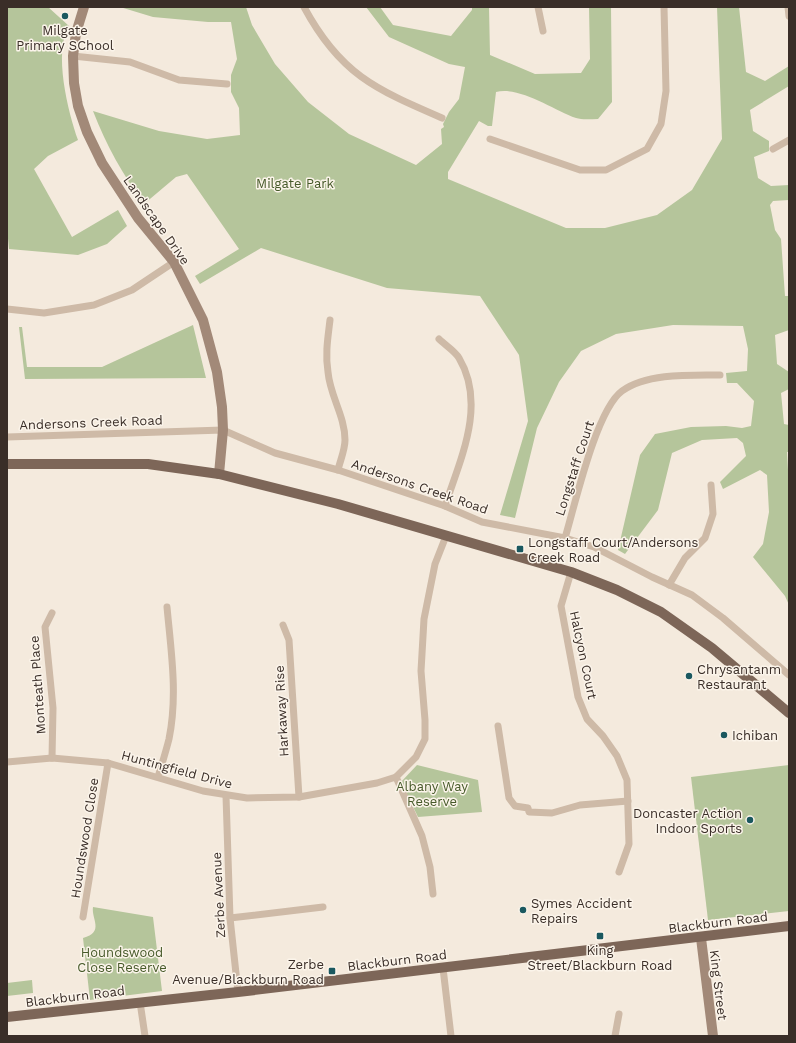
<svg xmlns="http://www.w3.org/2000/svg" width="796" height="1043" viewBox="0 0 796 1043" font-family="'Work Sans',sans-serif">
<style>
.green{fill:#b5c59b}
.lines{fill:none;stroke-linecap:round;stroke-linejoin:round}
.street{stroke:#cebaa7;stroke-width:7}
.secondary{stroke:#a28978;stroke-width:10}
.primary{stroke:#7d6658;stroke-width:10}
.poi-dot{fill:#1a585f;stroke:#fbf4ea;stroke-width:1.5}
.labels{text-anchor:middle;stroke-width:3;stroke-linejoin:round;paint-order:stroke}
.poi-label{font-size:13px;fill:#3a2e28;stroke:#fbf4ea;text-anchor:start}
.park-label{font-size:13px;fill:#475a2a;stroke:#fbf4ea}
.street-label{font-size:13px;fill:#3a2e28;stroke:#fbf4ea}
</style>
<rect width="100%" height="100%" fill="#f4eadd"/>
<g class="green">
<path d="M7 7H48L69 26C53 51 68 112 78 140L48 156 34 169 72 237 118 210 127 226 107 244 78 255 9 249 7 228Z"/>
<path d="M120 7H246L252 25 275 64 308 102 349 134 416 165 442 144 441 129 444 127 443 124 449 112 459 99 465 67 449 64 389 37 366 7H380L393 25 451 36 472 10V7H489L490 55 535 74 581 73 590 59 589 7H611L612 102 598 119C591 119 582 120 576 118 553 110 520 86 496 92L492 126H488L479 121 448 172V179L566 228H605L657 215 692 190 722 139 717 7H739L746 72 765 81 789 66V86L750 110 753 131 769 141V151L754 157 758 178 771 186 789 185V200L773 201 770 205 775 230 781 239 785 296H789V330L775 335 777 364 789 372V389L781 393 784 424 789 425V452H787L789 488V605L785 596 753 557 763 544 769 512 767 475 760 470 723 489 720 482 746 456 743 443 737 438 702 440 672 453 658 510 625 554 618 550 640 455 655 434 691 427 726 426 742 428 751 426 754 401 737 383H727L726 373 747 371 748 349 743 326 673 325 616 334 581 351 559 382 537 428 515 518 500 515 528 421 519 355 480 296 387 288 261 248 200 284 195 276 239 249 187 174 176 177 144 204C123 175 106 145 93 111L159 131 207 139 240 135 239 108 231 92V75L237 59 231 22H208L153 17Z"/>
<polygon points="193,325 206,378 25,379 19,327 22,327 27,367 102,367"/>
<polygon points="417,765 478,780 482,812 418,817 401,782"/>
<polygon points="789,765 789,911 708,920 691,777"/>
<path d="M93 907 153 917 162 991 90 1000 83 938C105 932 91 919 93 907Z"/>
<polygon points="32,980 33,993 7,996 7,983"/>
</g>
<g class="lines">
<g class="street">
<path d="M304 7C340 74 375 89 442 118"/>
<polyline points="538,7 543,31"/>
<polyline points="788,7 789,16"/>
<polyline points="73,56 130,62 179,80 227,84"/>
<polyline points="490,139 580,170 606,170 647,149 661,124 666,91 664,7"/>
<polyline points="773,149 789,140"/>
<polyline points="7,309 44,313 94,305 132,290 174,262"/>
<path d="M330 320C328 337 325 354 328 372 330 396 345 416 345 440 345 450 340 461 338 470"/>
<path d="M439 339C445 345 455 351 459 358 487 405 460 460 445 506"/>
<polyline points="7,437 223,430 275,453 338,470 445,506 482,522 565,538 594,547 652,577 692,595 723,618 789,675"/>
<path d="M565 538C575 505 596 410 622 391 647 373 690 375 720 375"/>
<polyline points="571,572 561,606 578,697 587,719 603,736 617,756 627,780 629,844 619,872"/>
<polyline points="669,585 685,558 705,538 713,514 711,485"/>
<polyline points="52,613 45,627 53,708 52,758"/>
<polyline points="283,625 289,640 299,797"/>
<polyline points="498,726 509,798 515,806 528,808 529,812 552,813 580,805 628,801"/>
<polyline points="7,762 52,758 108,763 203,791 247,798 299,797 377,783 396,777 416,757 425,739 425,720 421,671 424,619 435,564 446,536"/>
<path d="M158 777C162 764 166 751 169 739 178 695 171 651 167 607"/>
<polyline points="396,777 422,836 430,867 433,894"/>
<polyline points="226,796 230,918 238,992"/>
<polyline points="83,917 108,763"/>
<polyline points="230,918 323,907"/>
<polyline points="443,968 451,1036"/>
<polyline points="140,1002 145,1036"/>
<polyline points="615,1036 619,1014"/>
</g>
<g class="secondary">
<polyline points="84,7 76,33 73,56 74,83 78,106 87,132 102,163 138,218 174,262 203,320 217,372 222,407 223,430 219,474"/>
<polyline points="701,938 713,1036"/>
</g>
<g class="primary">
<polyline points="7,464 148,464 219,474 338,504 571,572 617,590 661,612 712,648 789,713"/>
<polyline points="7,1017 238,992 789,926"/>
</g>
</g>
<g class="poi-dot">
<circle cx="65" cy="16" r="4"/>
<rect x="516" y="545" width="8" height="8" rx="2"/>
<circle cx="689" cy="676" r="4"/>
<circle cx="724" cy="735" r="4"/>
<circle cx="750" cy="820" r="4"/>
<circle cx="523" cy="910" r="4"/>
<rect x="596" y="932" width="8" height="8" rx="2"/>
<rect x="328" y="967" width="8" height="8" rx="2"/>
</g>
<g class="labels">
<g class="poi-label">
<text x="65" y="35" text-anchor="middle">Milgate<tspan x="65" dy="15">Primary SChool</tspan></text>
<text x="528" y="547">Longstaff Court/Andersons<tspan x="528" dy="15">Creek Road</tspan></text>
<text x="697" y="674">Chrysantanm<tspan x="697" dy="15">Restaurant</tspan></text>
<text x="732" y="740">Ichiban</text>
<text x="742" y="818" text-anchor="end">Doncaster Action<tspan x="742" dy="15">Indoor Sports</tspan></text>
<text x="531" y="908">Symes Accident<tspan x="531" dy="15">Repairs</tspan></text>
<text x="600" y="955" text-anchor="middle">King<tspan x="600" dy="15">Street/Blackburn Road</tspan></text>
<text x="324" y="969" text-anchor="end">Zerbe<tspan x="324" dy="15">Avenue/Blackburn Road</tspan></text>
</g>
<g class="park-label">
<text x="295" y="188">Milgate Park</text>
<text x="432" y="791">Albany Way<tspan x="432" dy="15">Reserve</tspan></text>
<text x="122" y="957">Houndswood<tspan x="122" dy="15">Close Reserve</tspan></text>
</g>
<g class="street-label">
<text transform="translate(157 220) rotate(55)" y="5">Landscape Drive</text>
<text transform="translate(91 422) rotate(-2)" y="5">Andersons Creek Road</text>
<text transform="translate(574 468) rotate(-72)" y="5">Longstaff Court</text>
<text transform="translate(420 486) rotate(19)" y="5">Andersons Creek Road</text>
<text transform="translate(584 655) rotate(78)" y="5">Halcyon Court</text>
<text transform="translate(37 685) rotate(-94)" y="5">Monteath Place</text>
<text transform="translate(281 711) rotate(-93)" y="5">Harkaway Rise</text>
<text transform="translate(177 769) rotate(15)" y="5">Huntingfield Drive</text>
<text transform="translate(84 838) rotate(-81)" y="5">Houndswood Close</text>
<text transform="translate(218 895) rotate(-93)" y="5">Zerbe Avenue</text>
<text transform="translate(718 922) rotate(-7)" y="5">Blackburn Road</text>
<text transform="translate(397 960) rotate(-7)" y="5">Blackburn Road</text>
<text transform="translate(719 985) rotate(83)" y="5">King Street</text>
<text transform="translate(75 996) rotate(-7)" y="5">Blackburn Road</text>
</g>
</g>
<rect width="796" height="1043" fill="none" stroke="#3a2e28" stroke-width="16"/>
</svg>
